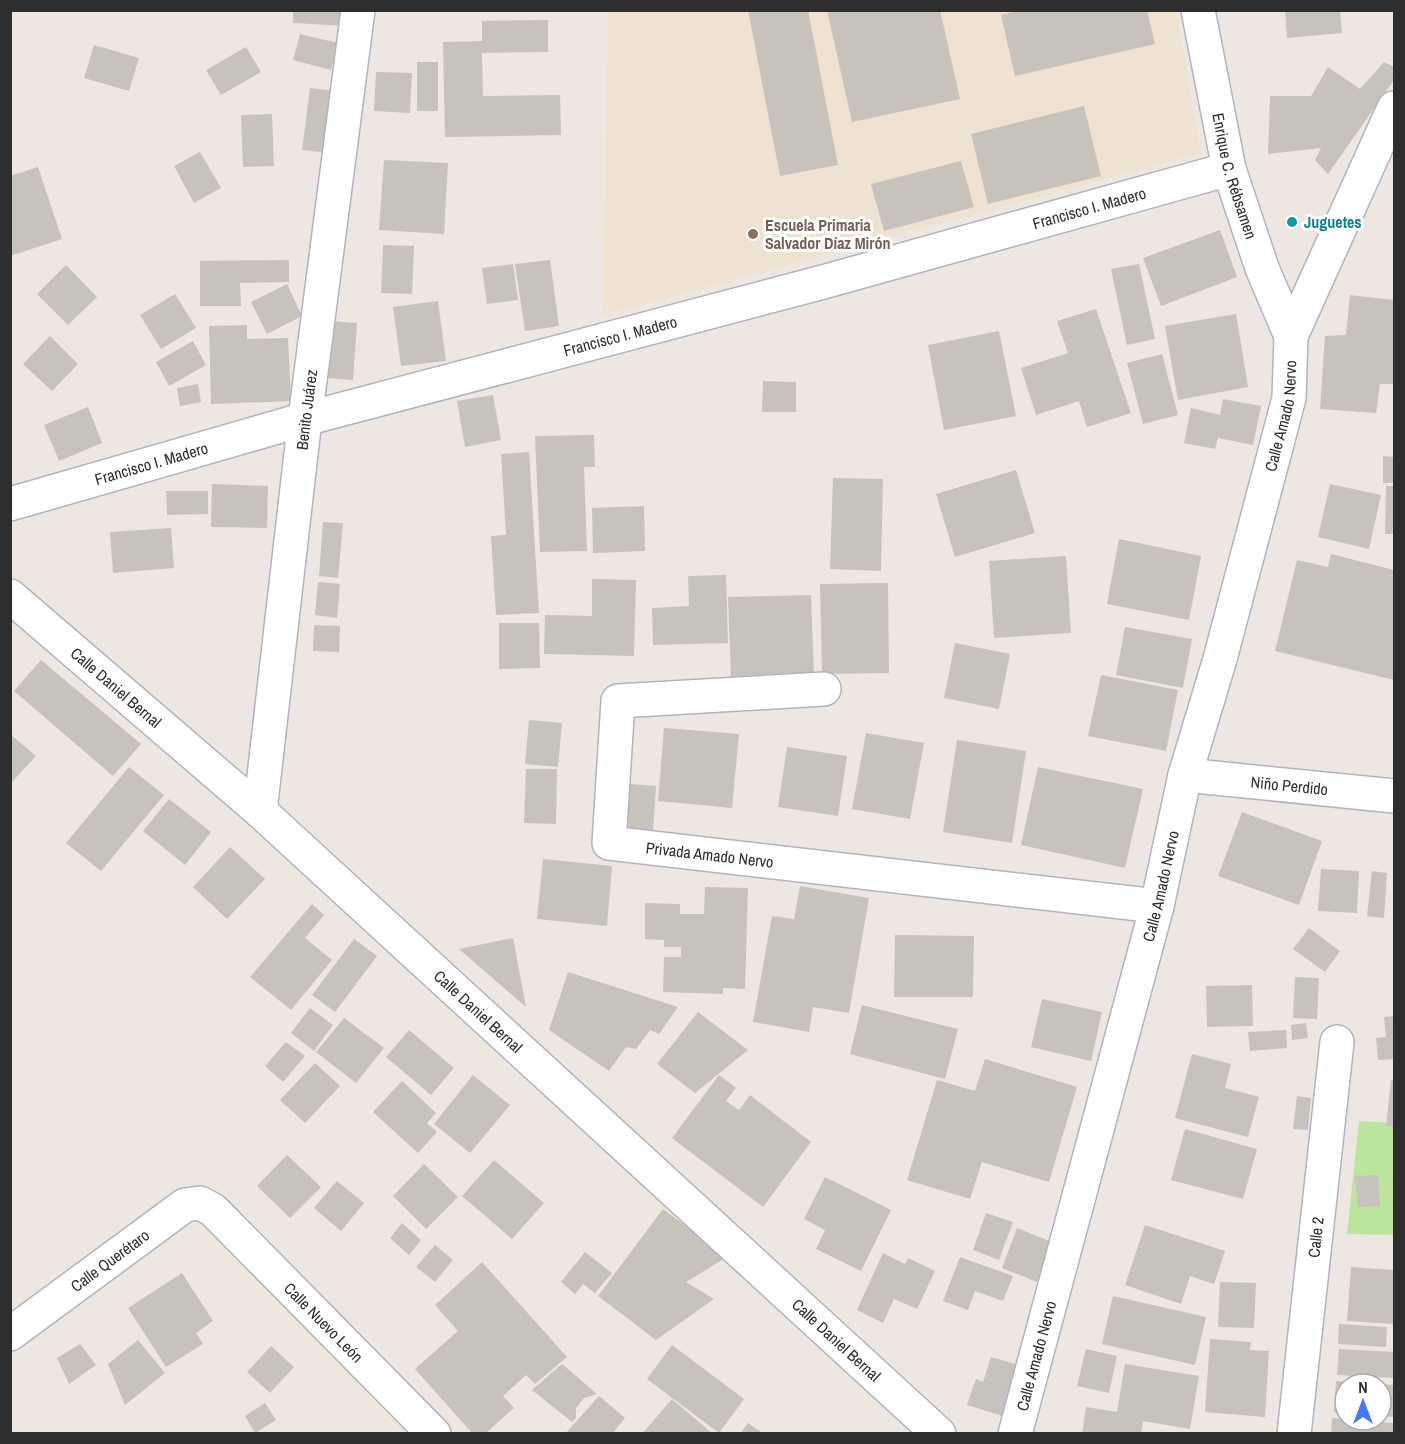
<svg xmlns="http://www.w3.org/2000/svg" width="1405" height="1444" viewBox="0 0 1405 1444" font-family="'Archivo Narrow',sans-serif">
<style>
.education{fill:#efe2d1}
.green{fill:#bde49f}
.building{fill:#c7c2bc}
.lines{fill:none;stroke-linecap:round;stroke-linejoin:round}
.street-casing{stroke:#b1b4bd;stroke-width:36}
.street{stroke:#fff;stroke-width:33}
.culture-dot{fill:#0f9aa8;stroke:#fff;stroke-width:2}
.education-dot{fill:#8d6e63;stroke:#fff;stroke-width:2}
.labels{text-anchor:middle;stroke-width:6;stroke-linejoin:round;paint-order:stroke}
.street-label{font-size:16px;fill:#2e2e2e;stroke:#fff}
.culture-label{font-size:16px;font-weight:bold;fill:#0d838f;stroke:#fff;text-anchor:start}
.education-label{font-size:16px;font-weight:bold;fill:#785e54;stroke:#fff;text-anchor:start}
</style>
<rect width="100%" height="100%" fill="#eee7e1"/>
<polygon class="education" points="608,11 1176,11 1201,153 603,315"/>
<polygon class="green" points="1359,1121 1394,1123 1394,1235 1347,1234"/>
<g class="building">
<polygon points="293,10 349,10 348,26 293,23"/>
<polygon points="748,10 808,10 838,165 780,176"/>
<polygon points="827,10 940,10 960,99 852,122"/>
<polygon points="1022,10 1147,10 1155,44 1015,76 1001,15"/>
<polygon points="1285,10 1340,10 1342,33 1287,38"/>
<polygon points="548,20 548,52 482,53 483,96 560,95 561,135 445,137 443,42 482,41 482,21"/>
<polygon points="300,34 338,43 331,70 293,60"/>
<polygon points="94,45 139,58 129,91 84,78"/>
<polygon points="246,47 261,72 221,95 206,70"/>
<rect x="417" y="62" width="21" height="49"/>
<polygon points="1384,62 1394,67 1394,80 1328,174 1315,160 1321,148 1268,154 1270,96 1311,96 1328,67 1360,89"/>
<polygon points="376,72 412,73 410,113 374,111"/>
<polygon points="310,88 336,91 329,153 302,150"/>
<polygon points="1084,106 1101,176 988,204 971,134"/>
<polygon points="272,114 274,166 243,167 241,115"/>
<polygon points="200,152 221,188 194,203 174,166"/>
<polygon points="384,160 448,163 444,234 379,230"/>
<polygon points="961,161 974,207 884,231 871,184"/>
<polygon points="38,167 62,239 10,256 10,176"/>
<polygon points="1220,230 1237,277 1161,306 1143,258"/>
<polygon points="383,245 414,246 412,294 381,293"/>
<polygon points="289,260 289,282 240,283 241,306 200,306 200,261"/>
<polygon points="550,260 559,326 525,331 515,264"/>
<polygon points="513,264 518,300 487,304 482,268"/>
<polygon points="1139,264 1155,339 1127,345 1111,269"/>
<polygon points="66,265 97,297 68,325 37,294"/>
<polygon points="287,284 302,316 267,334 251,302"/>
<polygon points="175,294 196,328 161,349 140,315"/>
<polygon points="1350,295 1394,300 1394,384 1380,384 1376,413 1320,409 1325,336 1346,335"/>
<polygon points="438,301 446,361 401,366 393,307"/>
<polygon points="1096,309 1131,413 1087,427 1079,401 1036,415 1021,368 1068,353 1057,321"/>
<polygon points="1236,314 1248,387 1178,400 1165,326"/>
<polygon points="330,321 357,323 353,380 326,378"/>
<polygon points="247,325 247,339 288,338 291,401 211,404 209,326"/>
<polygon points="999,331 1016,416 944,430 928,345"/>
<polygon points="50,336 78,364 52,391 23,364"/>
<polygon points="193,341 206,365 169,386 156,362"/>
<polygon points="1162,354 1178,415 1143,424 1127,363"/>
<polygon points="763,381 796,382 796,412 762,412"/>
<polygon points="198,384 201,402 180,406 177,388"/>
<polygon points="493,395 501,440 465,447 457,401"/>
<polygon points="1223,399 1261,406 1253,445 1218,438 1215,449 1184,443 1191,408 1220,415"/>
<polygon points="88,407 102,443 59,461 44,425"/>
<polygon points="594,435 595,467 584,467 587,551 540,552 535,436"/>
<polygon points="529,452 539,613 496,615 491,536 506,535 501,454"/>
<polygon points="1383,456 1394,457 1394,483 1383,483"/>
<polygon points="1016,470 1035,533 955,557 936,494"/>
<polygon points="833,478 883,479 881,571 830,569"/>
<polygon points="212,484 268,486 267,528 211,527"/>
<polygon points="1330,484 1381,495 1369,549 1318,537"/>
<polygon points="1386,486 1394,486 1394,534 1385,534"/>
<polygon points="166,491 208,491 208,514 167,515"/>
<polygon points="644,506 645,551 593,553 592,508"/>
<polygon points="323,522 343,523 338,578 319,576"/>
<polygon points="171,528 174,568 113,573 110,532"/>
<polygon points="1119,539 1201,556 1189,620 1107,604"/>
<polygon points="1331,554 1394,570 1394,680 1275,651 1297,560 1328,567"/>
<polygon points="1066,556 1071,633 994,638 989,561"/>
<polygon points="726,575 728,643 653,645 652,608 689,606 688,576"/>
<polygon points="592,579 636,580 634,656 544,654 545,615 592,616"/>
<polygon points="318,582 340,584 337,618 315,615"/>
<polygon points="888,583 889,673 822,674 820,584"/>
<polygon points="811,595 814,676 731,678 728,597"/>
<polygon points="499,623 539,623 540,668 499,669"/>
<polygon points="314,625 340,626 339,652 313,651"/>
<polygon points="1125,627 1192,639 1183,688 1116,675"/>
<polygon points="955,643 1010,654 999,709 944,698"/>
<polygon points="41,660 141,744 113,776 14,691"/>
<polygon points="1101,675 1178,690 1166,751 1088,736"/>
<polygon points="529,720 562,723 558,767 525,764"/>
<polygon points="664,728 739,734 732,808 658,801"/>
<polygon points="866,733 924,743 910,819 852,809"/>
<polygon points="10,734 36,756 10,784"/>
<polygon points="957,740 1026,751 1012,843 943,832"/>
<polygon points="787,747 847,756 838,816 778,807"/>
<polygon points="129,767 164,795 101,871 66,843"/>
<polygon points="1038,767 1143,789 1125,868 1021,845"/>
<polygon points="526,769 557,769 556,824 524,823"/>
<polygon points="630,784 656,786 653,832 628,831"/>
<polygon points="169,799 211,832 185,865 143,831"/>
<polygon points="1242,812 1322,841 1299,905 1218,876"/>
<polygon points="230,847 265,879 227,919 193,887"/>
<polygon points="543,859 612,866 607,926 537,919"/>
<polygon points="1321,869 1359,871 1357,913 1318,911"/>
<polygon points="1372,871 1387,873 1384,918 1367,916"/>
<polygon points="800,886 869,898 849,1013 813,1007 809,1032 753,1022 772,916 794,919"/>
<polygon points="705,887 748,888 745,989 723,988 723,994 663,992 664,957 681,957 681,947 664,947 664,940 645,939 645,903 680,904 680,914 704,914"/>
<polygon points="312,904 324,915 305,938 332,960 291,1010 250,977"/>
<polygon points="1309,928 1340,951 1325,972 1293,949"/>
<polygon points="895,935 974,936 973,997 894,997"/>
<polygon points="513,938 526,1007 459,949"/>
<polygon points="354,939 377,956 335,1012 312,995"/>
<polygon points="568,972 678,1007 659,1034 650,1030 636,1049 626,1047 609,1071 549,1030"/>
<polygon points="1295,977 1319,978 1317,1019 1293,1018"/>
<polygon points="1252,985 1253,1026 1207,1027 1206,986"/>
<polygon points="1042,999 1102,1012 1091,1061 1031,1047"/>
<polygon points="862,1005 958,1029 945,1079 850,1054"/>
<polygon points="310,1008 333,1025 314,1051 291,1033"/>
<polygon points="698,1012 748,1050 695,1093 657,1064"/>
<polygon points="1394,1016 1394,1059 1378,1060 1376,1038 1386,1037 1384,1017"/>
<polygon points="344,1018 384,1048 356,1083 316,1052"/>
<polygon points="1306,1023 1308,1038 1292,1040 1291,1025"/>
<polygon points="409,1030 454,1068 431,1095 386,1057"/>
<polygon points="1286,1030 1287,1048 1250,1051 1248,1032"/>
<polygon points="286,1042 305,1056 283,1082 265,1066"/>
<polygon points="1192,1054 1231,1064 1225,1088 1259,1097 1248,1137 1175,1118"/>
<polygon points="985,1059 1077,1087 1049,1182 982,1162 970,1199 907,1180 937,1080 975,1091"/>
<polygon points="315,1063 340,1086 305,1123 280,1100"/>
<polygon points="473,1075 510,1105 470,1153 434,1124"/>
<polygon points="719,1075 736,1088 726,1101 739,1110 750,1095 811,1142 763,1207 672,1138"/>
<polygon points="1391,1080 1394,1080 1394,1127 1386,1126"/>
<polygon points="402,1081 436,1113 427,1123 437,1132 418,1153 373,1112"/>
<polygon points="1297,1096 1311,1098 1308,1130 1293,1129"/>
<polygon points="1185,1129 1257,1149 1243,1199 1171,1180"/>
<polygon points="287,1155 321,1187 290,1218 257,1186"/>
<polygon points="494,1160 544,1203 512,1239 462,1196"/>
<polygon points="424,1164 458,1197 426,1229 393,1196"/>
<polygon points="1378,1175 1380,1206 1358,1207 1355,1176"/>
<polygon points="825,1177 891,1210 861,1271 816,1249 825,1230 804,1219"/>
<polygon points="337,1181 364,1203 341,1231 314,1208"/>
<polygon points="663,1209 727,1257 686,1282 714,1299 656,1340 598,1296"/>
<polygon points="986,1213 1013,1222 999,1260 973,1250"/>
<polygon points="402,1223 421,1240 409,1255 390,1238"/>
<polygon points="1145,1225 1225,1251 1214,1284 1190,1276 1181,1304 1125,1285"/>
<polygon points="1017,1228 1052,1242 1037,1282 1002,1268"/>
<polygon points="435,1245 453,1260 435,1282 416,1267"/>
<polygon points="585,1252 612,1273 595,1293 583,1284 575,1294 561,1282"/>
<polygon points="883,1253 905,1264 908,1258 935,1271 917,1309 894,1299 883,1323 857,1310"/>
<polygon points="960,1257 1013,1276 1003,1301 975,1291 968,1310 943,1301"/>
<polygon points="482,1262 567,1357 535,1384 526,1375 503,1396 514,1408 485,1434 473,1434 415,1369 458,1331 435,1305"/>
<polygon points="1351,1267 1394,1270 1394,1324 1347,1321"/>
<polygon points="182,1273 213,1321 196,1333 203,1344 166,1367 128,1308"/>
<polygon points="1220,1282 1256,1283 1254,1328 1218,1327"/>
<polygon points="1113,1296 1206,1317 1195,1365 1102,1344"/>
<polygon points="1339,1324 1387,1327 1386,1347 1338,1344"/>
<polygon points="1210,1339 1251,1342 1250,1350 1269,1351 1265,1417 1205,1412"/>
<polygon points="138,1340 165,1373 125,1405 108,1364"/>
<polygon points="80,1344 96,1365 69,1384 57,1358"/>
<polygon points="672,1345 744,1399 719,1433 647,1379"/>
<polygon points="271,1346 294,1367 270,1393 247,1372"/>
<polygon points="1086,1349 1117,1356 1109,1393 1077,1386"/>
<polygon points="1339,1349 1394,1352 1394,1378 1337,1375"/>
<polygon points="991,1357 1022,1366 1006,1417 967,1405 976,1379 983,1382"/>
<polygon points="562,1364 597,1394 584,1398 576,1408 576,1418 572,1422 532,1390"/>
<polygon points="1125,1364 1199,1376 1190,1429 1143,1421 1141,1434 1082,1434 1086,1407 1117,1412"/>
<polygon points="1336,1381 1361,1382 1361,1384 1345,1384 1345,1413 1334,1412"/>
<polygon points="1381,1384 1394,1385 1394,1417 1381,1416"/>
<polygon points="599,1396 625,1418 612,1434 565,1434"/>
<polygon points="672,1399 713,1434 642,1434"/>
<polygon points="265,1403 276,1420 255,1433 245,1416"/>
<polygon points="1332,1418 1394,1423 1394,1434 1331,1434"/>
<polygon points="748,1423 764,1434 740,1434"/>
</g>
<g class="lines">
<defs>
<g id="street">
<path id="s1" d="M1198 10 1229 169 1262 268 1291 336"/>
<path id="s2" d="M10 504 305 419 823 282 1229 169"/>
<path id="s3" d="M10 596 260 811 939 1434"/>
<path id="s4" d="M824 689 618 701 609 843 1157 906"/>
<path id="s5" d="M1185 775 1394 796"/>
<path id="s6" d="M260 811 305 419 358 10"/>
<path id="s7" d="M10 1334 185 1205 200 1203 213 1210 434 1434"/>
<path id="s8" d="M1015 1434 1157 906 1185 775 1220 659 1289 398 1291 336 1394 108"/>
<path id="s9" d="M1294 1434 1337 1042"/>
</g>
</defs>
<use href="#street" class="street-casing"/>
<use href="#street" class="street"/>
</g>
<circle class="culture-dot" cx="1292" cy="222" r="6"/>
<circle class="education-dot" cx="753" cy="234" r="6"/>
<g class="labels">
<g class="street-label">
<text dy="6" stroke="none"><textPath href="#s1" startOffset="170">Enrique C. Rébsamen</textPath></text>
<text dy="6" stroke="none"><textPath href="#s2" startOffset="1119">Francisco I. Madero</textPath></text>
<text dy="6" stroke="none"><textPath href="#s2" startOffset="633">Francisco I. Madero</textPath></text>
<text dy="6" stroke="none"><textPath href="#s6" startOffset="404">Benito Juárez</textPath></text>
<text dy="6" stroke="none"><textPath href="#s8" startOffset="1053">Calle Amado Nervo</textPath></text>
<text dy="6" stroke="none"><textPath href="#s2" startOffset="147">Francisco I. Madero</textPath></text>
<text dy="6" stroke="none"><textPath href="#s3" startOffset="140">Calle Daniel Bernal</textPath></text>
<text dy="6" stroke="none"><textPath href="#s5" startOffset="105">Niño Perdido</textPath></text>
<text dy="6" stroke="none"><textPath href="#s4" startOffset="450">Privada Amado Nervo</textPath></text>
<text dy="6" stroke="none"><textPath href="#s8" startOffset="567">Calle Amado Nervo</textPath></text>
<text dy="6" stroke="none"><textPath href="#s3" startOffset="626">Calle Daniel Bernal</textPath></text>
<text dy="6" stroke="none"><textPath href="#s9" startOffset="198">Calle 2</textPath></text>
<text dy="6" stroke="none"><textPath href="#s7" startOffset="124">Calle Querétaro</textPath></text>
<text dy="6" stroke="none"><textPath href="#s7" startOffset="405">Calle Nuevo León</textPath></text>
<text dy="6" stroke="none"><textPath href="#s3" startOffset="1112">Calle Daniel Bernal</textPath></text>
<text dy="6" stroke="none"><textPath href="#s8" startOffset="81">Calle Amado Nervo</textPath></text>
</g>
<g class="culture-label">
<text x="1304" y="228">Juguetes</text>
</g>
<g class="education-label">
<text x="765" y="231">Escuela Primaria<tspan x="765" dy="18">Salvador Díaz Mirón</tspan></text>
</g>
</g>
<rect width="1405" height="1444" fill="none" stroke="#2e2e2e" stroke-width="24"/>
<g transform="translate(1363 1402)"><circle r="28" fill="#ffffff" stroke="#ababab" stroke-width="1.5"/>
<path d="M0-4.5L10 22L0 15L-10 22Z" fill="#4577f8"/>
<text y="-9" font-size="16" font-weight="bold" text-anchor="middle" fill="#2e2e2e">N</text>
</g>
</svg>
